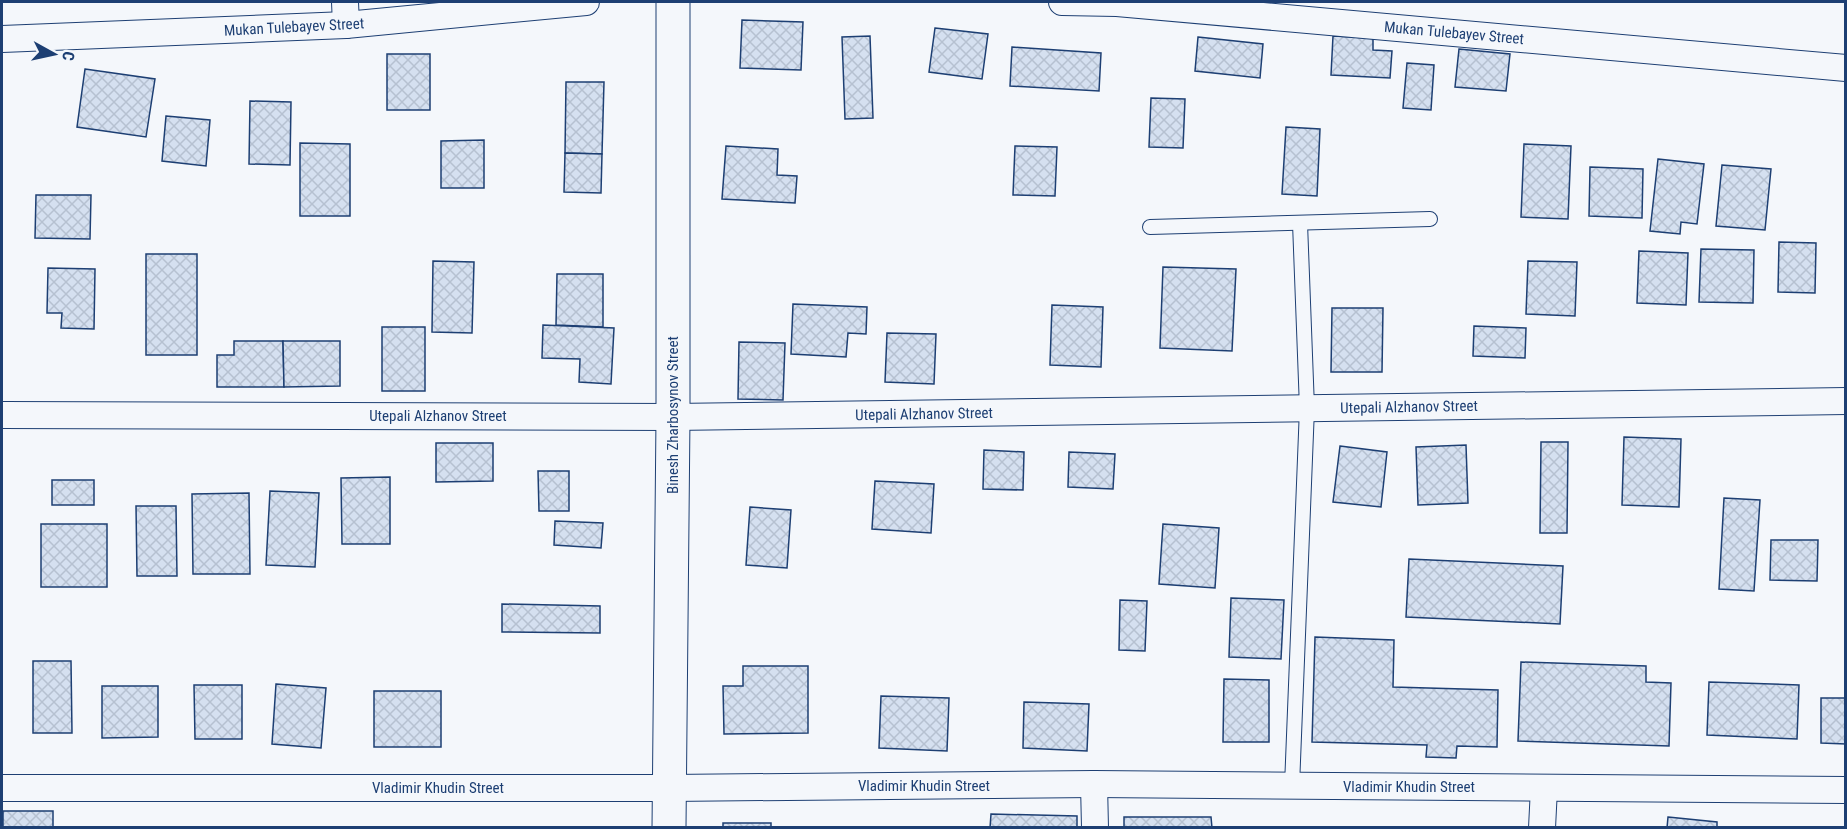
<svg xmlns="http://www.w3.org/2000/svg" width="1847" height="829" viewBox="0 0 1847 829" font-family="'Roboto Condensed',sans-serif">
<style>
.building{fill:url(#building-cross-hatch);stroke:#1d3f73;stroke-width:1.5}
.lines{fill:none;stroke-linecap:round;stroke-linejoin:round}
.service-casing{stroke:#1d3f73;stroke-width:16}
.minor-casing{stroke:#1d3f73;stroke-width:28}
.tertiary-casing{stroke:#1d3f73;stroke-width:35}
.service{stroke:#f4f7fb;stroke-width:14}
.minor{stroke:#f4f7fb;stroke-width:26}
.tertiary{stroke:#f4f7fb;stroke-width:33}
.labels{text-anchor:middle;stroke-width:4.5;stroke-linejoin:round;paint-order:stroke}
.street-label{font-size:15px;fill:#1d3f73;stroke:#f4f7fb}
</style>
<defs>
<pattern id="building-cross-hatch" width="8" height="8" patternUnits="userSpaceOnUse" patternTransform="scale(1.5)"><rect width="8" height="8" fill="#d5e0f0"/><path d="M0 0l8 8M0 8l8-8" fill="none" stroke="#b6c1d1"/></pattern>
</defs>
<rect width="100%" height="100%" fill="#f4f7fb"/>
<g class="building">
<polygon points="742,20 803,22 801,70 740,68"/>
<polygon points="935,28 988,34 982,79 929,72"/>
<polygon points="870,36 873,118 845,119 842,37"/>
<polygon points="1333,36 1373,38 1373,50 1392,51 1390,78 1331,75"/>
<polygon points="1198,37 1263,44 1260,78 1195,71"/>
<polygon points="1012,47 1101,53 1099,91 1010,86"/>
<polygon points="1459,49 1510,54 1506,91 1455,87"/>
<rect x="387" y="54" width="43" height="56"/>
<polygon points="1407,63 1434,65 1431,110 1403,108"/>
<polygon points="85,69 155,79 146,137 77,127"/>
<polygon points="566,82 604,82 602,154 565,153"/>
<polygon points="1151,98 1185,99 1183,148 1149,147"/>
<polygon points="250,101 291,102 290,165 249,164"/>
<polygon points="166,116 210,120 206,166 162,161"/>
<polygon points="1286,127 1320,129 1317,196 1282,194"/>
<polygon points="484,140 484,188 441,188 441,141"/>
<polygon points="300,143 350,144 350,216 300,216"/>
<polygon points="1524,144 1571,146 1568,219 1521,217"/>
<polygon points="726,146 778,149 777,175 797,176 795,203 722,199"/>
<polygon points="1015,146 1057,147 1055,196 1013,195"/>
<polygon points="565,153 602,154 601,193 564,192"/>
<polygon points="1658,159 1704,164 1697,224 1681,222 1680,234 1650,231"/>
<polygon points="1722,165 1771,169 1765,230 1716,226"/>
<polygon points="1590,167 1643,169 1642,218 1589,216"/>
<polygon points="36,195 91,195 90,239 35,238"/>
<polygon points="1779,242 1816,243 1815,293 1778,292"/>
<polygon points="1701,249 1754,250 1753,303 1699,302"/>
<polygon points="1639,251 1688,253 1686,305 1637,303"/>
<rect x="146" y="254" width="51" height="101"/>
<polygon points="433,261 474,262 472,333 432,332"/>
<polygon points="1528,261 1577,262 1575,316 1526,314"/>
<polygon points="1163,267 1236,269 1232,351 1160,348"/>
<polygon points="48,268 95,269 94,329 61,328 62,313 47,313"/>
<polygon points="557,274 603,274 603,327 556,325"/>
<polygon points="793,304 867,307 866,334 848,333 846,357 791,354"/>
<polygon points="1052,305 1103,307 1101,367 1050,365"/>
<polygon points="1332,308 1383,308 1382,372 1331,372"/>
<polygon points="543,325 614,328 611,384 579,382 580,359 542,358"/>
<polygon points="1474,326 1526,328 1525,358 1473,356"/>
<rect x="382" y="327" width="43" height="64"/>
<polygon points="887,333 936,334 934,384 885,382"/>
<polygon points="234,341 283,341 284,387 217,387 217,355 234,355"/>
<polygon points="283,341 340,341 340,386 284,387"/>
<polygon points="739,342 785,343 783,400 738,399"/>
<polygon points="1624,437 1681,439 1679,507 1622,505"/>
<polygon points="1541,442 1568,442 1567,533 1540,533"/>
<polygon points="436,443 493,443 493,481 436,482"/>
<polygon points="1466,445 1468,503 1418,505 1416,447"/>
<polygon points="1340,446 1387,452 1381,507 1333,502"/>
<polygon points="984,450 1024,452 1023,490 983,489"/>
<polygon points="1069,452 1115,454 1113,489 1068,487"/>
<polygon points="538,471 569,471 569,511 539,511"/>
<polygon points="390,477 390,544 342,544 341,478"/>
<rect x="52" y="480" width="42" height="25"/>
<polygon points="875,481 934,484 931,533 872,529"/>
<polygon points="270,491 319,493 315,567 266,565"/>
<polygon points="249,493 250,574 193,574 192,494"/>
<polygon points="1724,498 1760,500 1754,591 1719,589"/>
<polygon points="136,506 176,506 177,576 137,576"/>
<polygon points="750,507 791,510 787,568 746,565"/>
<polygon points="555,521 603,523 601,548 554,545"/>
<rect x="41" y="524" width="66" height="63"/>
<polygon points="1163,524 1219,528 1215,588 1159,584"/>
<polygon points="1771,540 1818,540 1817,581 1770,580"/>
<polygon points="1409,559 1563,566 1560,624 1406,617"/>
<polygon points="1231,598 1284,600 1281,659 1229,657"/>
<polygon points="1120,600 1147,601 1145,651 1119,650"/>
<polygon points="502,604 600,606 600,633 502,632"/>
<polygon points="1315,637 1394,640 1393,687 1498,690 1497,747 1457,746 1456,758 1426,757 1427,745 1312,742"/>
<polygon points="33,661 71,661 72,733 33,733"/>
<polygon points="1521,662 1646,666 1646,682 1671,683 1669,746 1518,741"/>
<polygon points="743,666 808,666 808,733 724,734 723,686 743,686"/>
<polygon points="1224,679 1269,680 1269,742 1223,742"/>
<polygon points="1709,682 1799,685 1797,739 1707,735"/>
<polygon points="276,684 326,688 321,748 272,744"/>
<polygon points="194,685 242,685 242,739 195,739"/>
<polygon points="102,686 158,686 158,737 102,738"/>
<rect x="374" y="691" width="67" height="56"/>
<polygon points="881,696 949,698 947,751 879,748"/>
<polygon points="1821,698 1846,698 1846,744 1821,743"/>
<polygon points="1024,702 1089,704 1087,751 1023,748"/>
<rect x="3" y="811" width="50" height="17"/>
<polygon points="991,814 1077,816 1077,828 990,828"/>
<polygon points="1124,817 1211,817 1212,828 1124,828"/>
<polygon points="1668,817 1717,822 1717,828 1667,828"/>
<rect x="723" y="823" width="48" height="5"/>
</g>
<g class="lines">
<defs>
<g id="service">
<polyline points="1150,227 1430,219"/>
<polyline points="1292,786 1307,408 1300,223"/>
</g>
<g id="minor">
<polyline points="345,2 346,25"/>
<polyline points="1062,2 1117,3 1846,68"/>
<polyline points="2,39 346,25 586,2"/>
<polyline points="2,415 673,417 1846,401"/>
<polyline points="1094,784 1095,828"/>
<polyline points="2,788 670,788 1094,784 1846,790"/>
<polyline points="1542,828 1544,788"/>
</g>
<polyline id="tertiary" points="669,828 673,417 673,2"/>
</defs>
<use href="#service" class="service-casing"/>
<use href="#minor" class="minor-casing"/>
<use href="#tertiary" class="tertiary-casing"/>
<use href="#service" class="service"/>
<use href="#minor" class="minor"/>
<use href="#tertiary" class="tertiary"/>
</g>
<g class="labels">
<g class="street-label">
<text transform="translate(294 27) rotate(-3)" y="5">Mukan Tulebayev Street</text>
<text transform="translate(1454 33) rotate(5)" y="5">Mukan Tulebayev Street</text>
<text transform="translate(1409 407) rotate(-1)" y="5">Utepali Alzhanov Street</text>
<text transform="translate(924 414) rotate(-1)" y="5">Utepali Alzhanov Street</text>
<text transform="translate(673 415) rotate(-90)" y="5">Binesh Zharbosynov Street</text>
<text x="438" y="421">Utepali Alzhanov Street</text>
<text x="924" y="791">Vladimir Khudin Street</text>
<text x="1409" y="792">Vladimir Khudin Street</text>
<text x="438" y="793">Vladimir Khudin Street</text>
</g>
</g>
<rect width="1847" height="829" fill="none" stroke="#1d3f73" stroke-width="6"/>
<g transform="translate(54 54) rotate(98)" stroke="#f4f7fb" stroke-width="4.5" paint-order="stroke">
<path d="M0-4.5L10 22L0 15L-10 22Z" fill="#1d3f73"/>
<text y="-9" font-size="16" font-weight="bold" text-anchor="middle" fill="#1d3f73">С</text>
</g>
</svg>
